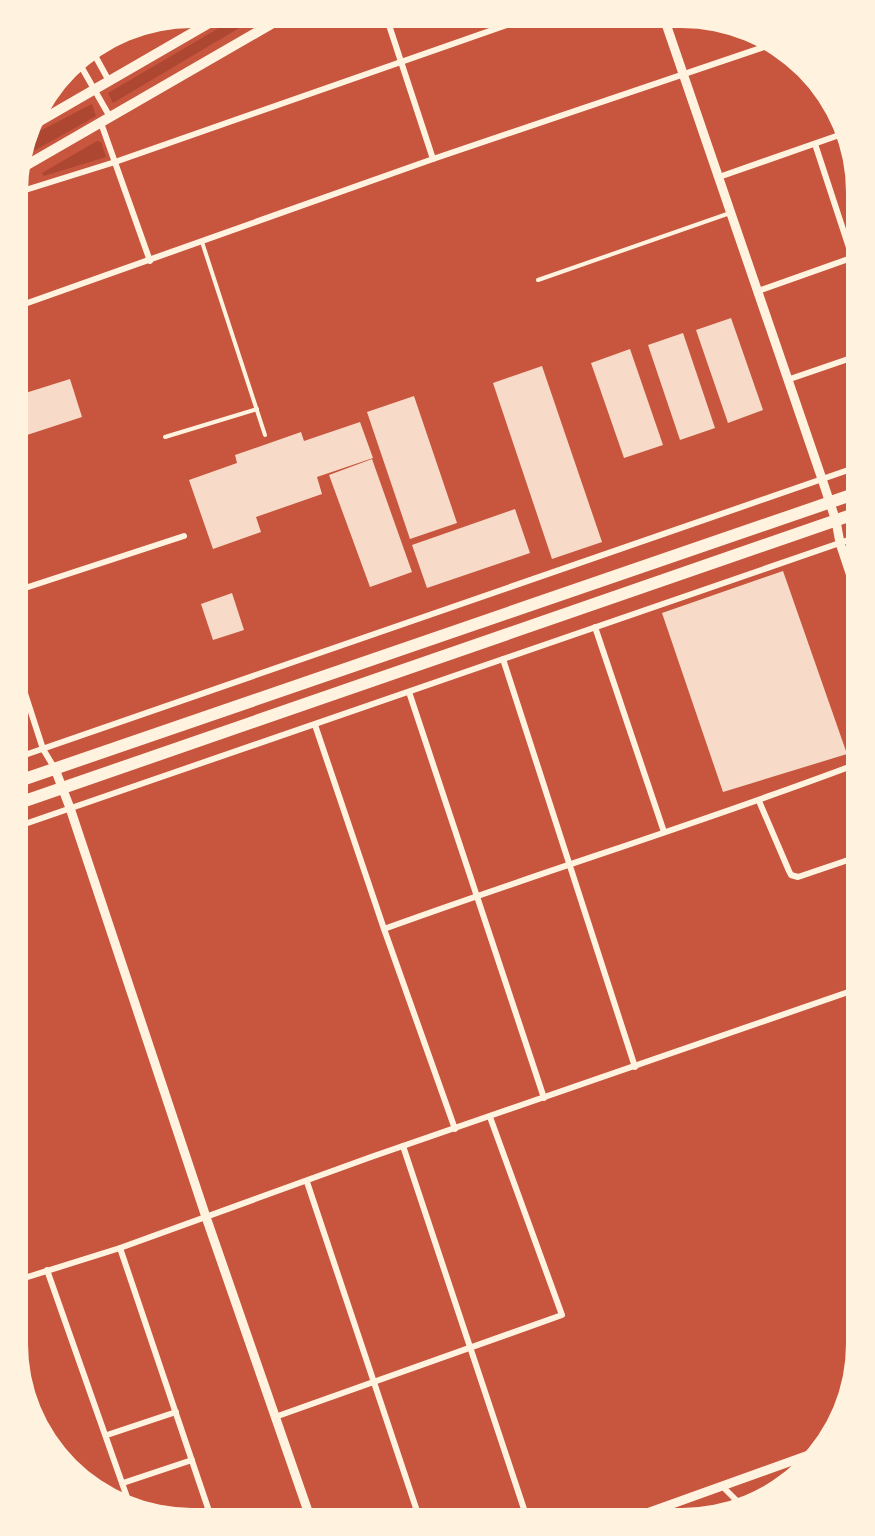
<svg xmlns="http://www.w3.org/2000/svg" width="875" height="1536" viewBox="0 0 875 1536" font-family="Poppins,sans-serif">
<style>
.green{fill:#ae4732}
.building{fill:#f7dbc8}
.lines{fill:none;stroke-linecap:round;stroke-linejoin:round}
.service{stroke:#fff3e0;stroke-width:4}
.minor{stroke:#fff3e0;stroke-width:6}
.tertiary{stroke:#fff3e0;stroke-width:9}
.secondary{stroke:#fff3e0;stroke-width:10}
.trunk{stroke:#fff3e0;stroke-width:12}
</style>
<rect width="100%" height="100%" fill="#c8553d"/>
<g class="green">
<polygon points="236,18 256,18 113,103 108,93"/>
<polygon points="92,104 96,116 23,157 30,136"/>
<polygon points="97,141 101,142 106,157 44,176 42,173"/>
</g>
<g class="building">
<polygon points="731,318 763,410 728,423 696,330"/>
<polygon points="683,333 715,428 680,440 648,345"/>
<polygon points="630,349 663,445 624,458 591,363"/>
<polygon points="542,366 602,542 552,559 493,383"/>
<polygon points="70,379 82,417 24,436 19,421 19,395"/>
<polygon points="414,396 457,523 410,539 367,412"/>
<polygon points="360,422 373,458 317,477 322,494 256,517 261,532 213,549 189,480 237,463 235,455 301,432 304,441"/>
<polygon points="372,459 412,572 370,587 329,475"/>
<polygon points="515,509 530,553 427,588 412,545"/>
<polygon points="783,571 847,754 723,792 662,613"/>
<polygon points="232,593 244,630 213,640 201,604"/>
</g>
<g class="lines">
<g class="service">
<polyline points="202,242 265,435"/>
<polyline points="538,280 730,213"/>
<polyline points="165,437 257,409"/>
</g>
<g class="minor">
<polyline points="387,19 433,159"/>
<polyline points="93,52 109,81"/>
<polyline points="78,61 110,117"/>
<polyline points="101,123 150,261"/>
<polyline points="815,144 857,272"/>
<polyline points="719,177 845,133"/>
<polyline points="19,192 115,162 521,20"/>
<polyline points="758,291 857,256"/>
<polyline points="19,306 433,159 767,46"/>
<polyline points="787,380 857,356"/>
<polyline points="19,590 184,536"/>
<polyline points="595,627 664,832"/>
<polyline points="503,659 635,1067"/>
<polyline points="19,675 43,749 55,769"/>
<polyline points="409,692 544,1098"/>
<polyline points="315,725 384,929 455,1129"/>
<polyline points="19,757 857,467"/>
<polyline points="759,801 789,871 791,875 798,877 857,857"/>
<polyline points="19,826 857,537"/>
<path d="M384 929C541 872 701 823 857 764"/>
<polyline points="403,1146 527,1518"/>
<polyline points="307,1182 419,1517"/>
<polyline points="120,1248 211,1517"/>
<polyline points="47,1270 128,1500"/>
<polyline points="18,1280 120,1248 371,1157 857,989"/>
<polyline points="26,1391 31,1389"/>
<polyline points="275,1417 562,1315 490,1117"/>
<polyline points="107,1435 176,1412"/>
<polyline points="123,1483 192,1460"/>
<polyline points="723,1487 742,1506"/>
</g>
<g class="tertiary">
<polyline points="665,21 822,479 836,521 840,543 857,594"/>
<polyline points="55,769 70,808 206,1217 310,1517"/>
<polyline points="633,1518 817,1452"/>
</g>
<g class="secondary">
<polyline points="33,125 218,18"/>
<polyline points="20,169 280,19"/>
</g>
<g class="trunk">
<polyline points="19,781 857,493"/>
<polyline points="19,803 857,513"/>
</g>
</g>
<path d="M0 0H875V1536H0ZM192 28H682A164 164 0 0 1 846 192V1344A164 164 0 0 1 682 1508H192A164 164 0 0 1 28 1344V192A164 164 0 0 1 192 28Z" fill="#fff3e0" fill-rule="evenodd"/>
</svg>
